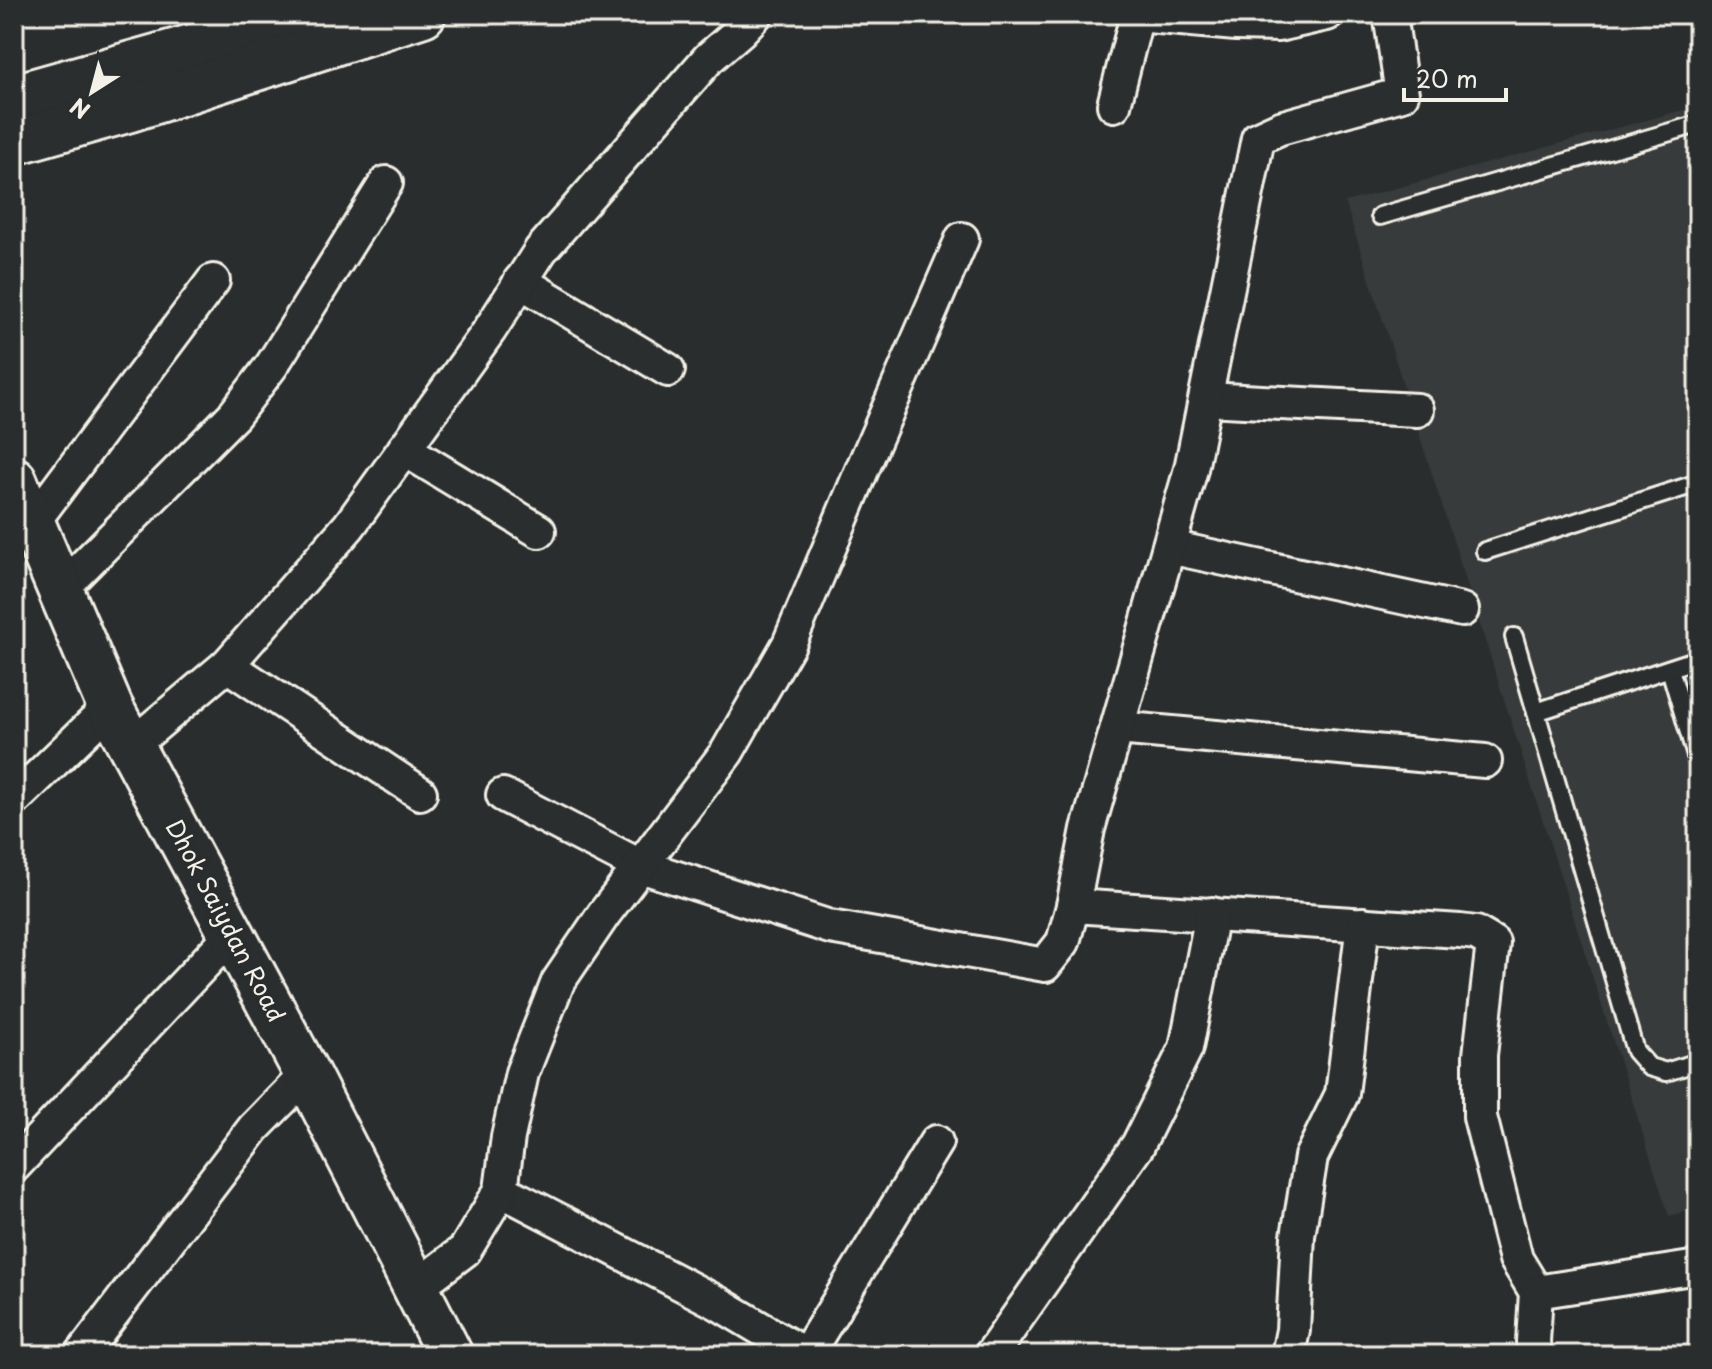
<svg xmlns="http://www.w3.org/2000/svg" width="1712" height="1369" viewBox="0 0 1712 1369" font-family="'Playpen Sans',sans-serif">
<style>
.built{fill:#373a3a}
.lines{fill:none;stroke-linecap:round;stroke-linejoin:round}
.lane-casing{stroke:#f4f1e8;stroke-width:22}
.street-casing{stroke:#f4f1e8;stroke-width:38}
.secondary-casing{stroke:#f4f1e8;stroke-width:50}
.primary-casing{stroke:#f4f1e8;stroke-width:50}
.lane{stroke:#2a2d2e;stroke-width:16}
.street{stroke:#2a2d2e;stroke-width:32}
.secondary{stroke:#2a2d2e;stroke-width:44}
.primary{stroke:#2a2d2e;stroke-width:44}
.labels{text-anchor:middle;stroke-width:8;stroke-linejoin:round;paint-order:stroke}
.street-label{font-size:24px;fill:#f4f1e8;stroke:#2a2d2e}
</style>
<rect width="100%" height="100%" fill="#2a2d2e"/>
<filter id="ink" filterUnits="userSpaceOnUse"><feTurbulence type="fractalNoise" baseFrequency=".0125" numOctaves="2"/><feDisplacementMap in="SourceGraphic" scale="16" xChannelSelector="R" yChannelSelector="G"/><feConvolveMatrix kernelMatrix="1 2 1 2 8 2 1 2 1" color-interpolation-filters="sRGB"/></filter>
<g filter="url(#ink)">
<polygon class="built" points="1698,106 1698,1208 1669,1216 1345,202"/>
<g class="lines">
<defs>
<g id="lane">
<polyline points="1380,216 1698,124"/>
<polyline points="1485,551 1698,483"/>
<polyline points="1514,637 1635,1051 1649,1067 1666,1072 1698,1062"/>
<polyline points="1670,669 1698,763"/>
<polyline points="1536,712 1698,659"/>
</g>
<g id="street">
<polyline points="1114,105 1137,15 1236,24 1278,25 1327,14"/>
<polyline points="520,281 668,370"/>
<polyline points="1206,399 1417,410"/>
<polyline points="404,449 539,531"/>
<polyline points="33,522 213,281"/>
<polyline points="1169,547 1462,610"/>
<polyline points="61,589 234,415 272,365 386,183"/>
<polyline points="227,665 420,793"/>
<polyline points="1117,728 1485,761"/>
<polyline points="131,746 227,665 349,526 489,331 541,250 709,58 740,31 756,14"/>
<polyline points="503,795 640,866 830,927 1045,965 1063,942 1073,906 1088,829 1191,469 1258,138 1280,128 1402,94 1390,14"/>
<polyline points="14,800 110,707"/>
<polyline points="1073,906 1460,931 1476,933 1493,943 1480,1055 1480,1117 1516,1259 1536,1292 1533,1342 1535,1355"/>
<polyline points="14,1166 232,934"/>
<polyline points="501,1190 718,1303 805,1355"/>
<polyline points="415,1288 465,1250 501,1190 508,1137 522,1073 558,982 604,914 727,752 789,644 864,465 962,239"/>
<polyline points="1536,1292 1698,1267"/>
<polyline points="81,1355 254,1128 307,1074"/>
<polyline points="806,1355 936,1142"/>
<polyline points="991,1355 1138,1145 1186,1048 1212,914"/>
<polyline points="1288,1355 1293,1330 1298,1236 1311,1157 1342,1094 1363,924"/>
</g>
<polyline id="secondary" points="14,480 110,707 307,1074 450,1355"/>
<g id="primary">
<polyline points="14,97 309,14"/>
<polyline points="14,142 130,109 423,14"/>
</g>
</defs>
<use href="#lane" class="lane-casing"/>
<use href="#street" class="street-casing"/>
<use href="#secondary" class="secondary-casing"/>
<use href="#primary" class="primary-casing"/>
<use href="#lane" class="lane"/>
<use href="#street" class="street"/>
<use href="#secondary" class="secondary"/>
<use href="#primary" class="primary"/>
</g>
</g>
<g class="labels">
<g class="street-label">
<text transform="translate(225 921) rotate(62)" y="8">Dhok Saiydan Road</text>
</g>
</g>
<rect width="1712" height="1369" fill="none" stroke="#2a2d2e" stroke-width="48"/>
<rect x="24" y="24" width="1664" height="1321" fill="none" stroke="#f4f1e8" stroke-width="3" filter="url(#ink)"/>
<g transform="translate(92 92) rotate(216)" stroke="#2a2d2e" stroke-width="6" paint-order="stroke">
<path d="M0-6L14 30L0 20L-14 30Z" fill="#f4f1e8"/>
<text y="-12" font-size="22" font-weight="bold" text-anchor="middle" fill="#f4f1e8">N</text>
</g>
<path d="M1404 88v12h102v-12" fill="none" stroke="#f4f1e8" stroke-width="4"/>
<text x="1416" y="88" font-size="24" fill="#f4f1e8" stroke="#2a2d2e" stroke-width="6" paint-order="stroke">20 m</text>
</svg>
